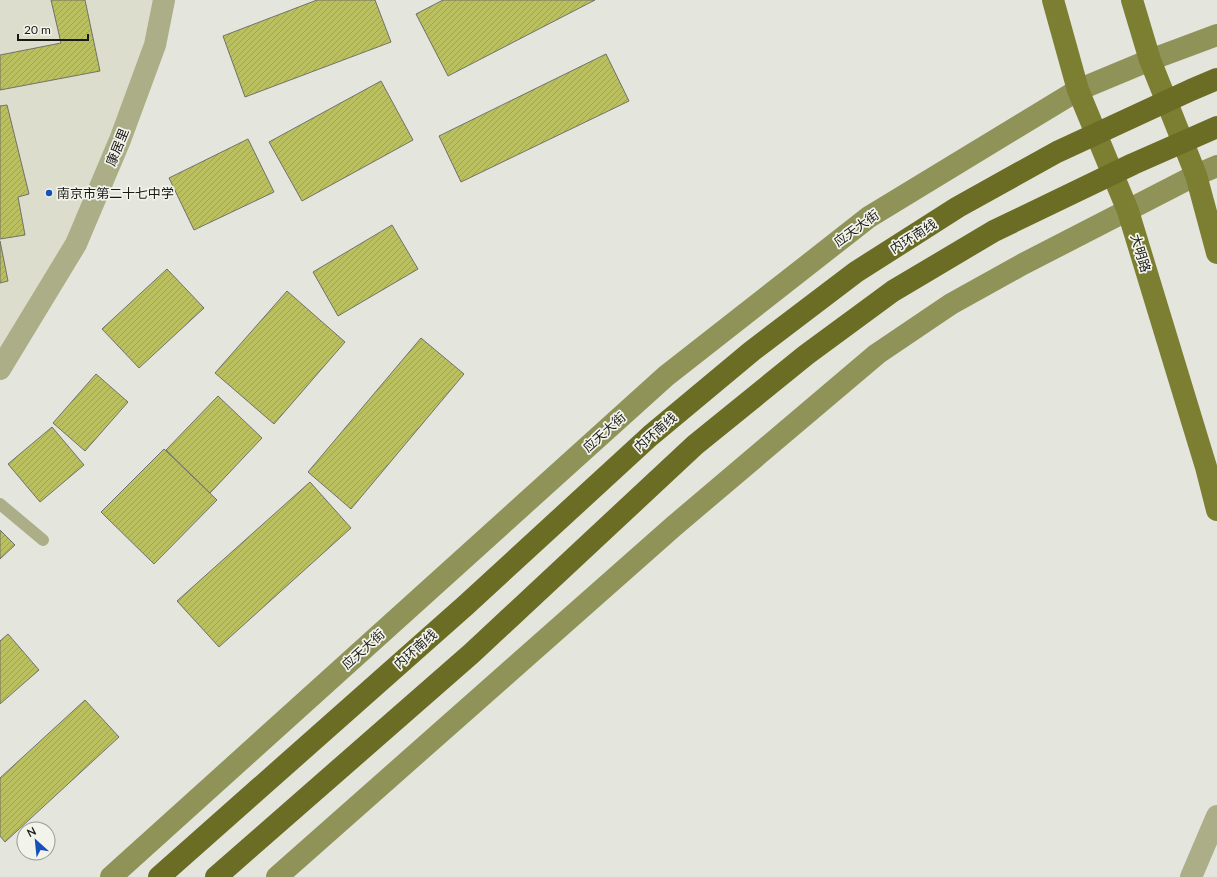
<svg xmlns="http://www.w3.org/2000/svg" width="1217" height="877" viewBox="0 0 1217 877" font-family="Lato,'Noto Sans SC',sans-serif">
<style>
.built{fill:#dcddcd}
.building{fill:url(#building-hatch);stroke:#71726b}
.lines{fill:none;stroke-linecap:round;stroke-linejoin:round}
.lane{stroke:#abae87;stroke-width:12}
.street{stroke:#abae87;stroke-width:22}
.secondary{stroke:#8f9358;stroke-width:22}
.primary{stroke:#7c7f31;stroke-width:22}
.highway{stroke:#6a6d23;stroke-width:22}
.poi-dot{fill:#1550bc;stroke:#f2f3ea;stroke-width:1.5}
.labels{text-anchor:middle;stroke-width:3.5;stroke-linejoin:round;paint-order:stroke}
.street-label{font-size:13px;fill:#191916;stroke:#f2f3ea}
.poi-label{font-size:13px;fill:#191916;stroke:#f2f3ea;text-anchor:start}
</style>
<defs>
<pattern id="building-hatch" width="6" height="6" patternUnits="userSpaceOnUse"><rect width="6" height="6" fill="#babf60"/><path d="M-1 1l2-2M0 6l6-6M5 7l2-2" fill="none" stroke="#9fa453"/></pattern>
</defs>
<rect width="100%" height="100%" fill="#e4e5dd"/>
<polygon class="built" points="0,0 164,0 120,140 0,369"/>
<g class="building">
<polygon points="51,0 85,0 100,71 0,90 0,55 61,43"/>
<polygon points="317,0 375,0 391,42 245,97 223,36"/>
<polygon points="443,0 595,0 448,76 416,14"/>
<polygon points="606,54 629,101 461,182 439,136"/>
<polygon points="381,81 413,140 302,201 269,142"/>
<polygon points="7,105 29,194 18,197 25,235 0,239 0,106"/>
<polygon points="248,139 274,192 194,230 169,178"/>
<polygon points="392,225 418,269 338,316 313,272"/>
<polygon points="0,241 8,281 0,283"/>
<polygon points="167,269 204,308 139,368 102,329"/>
<polygon points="287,291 345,342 274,424 215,373"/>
<polygon points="421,338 464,374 351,509 308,472"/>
<polygon points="96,374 128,402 85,451 53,423"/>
<polygon points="218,396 262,438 210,493 166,450"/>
<polygon points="52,427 84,465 40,502 8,464"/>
<polygon points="164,449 217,500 154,564 101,512"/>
<polygon points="310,482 351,528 219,647 177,601"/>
<polygon points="0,530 15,545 0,559"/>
<polygon points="8,634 39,670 0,704 0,641"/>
<polygon points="85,700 119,737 5,842 0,836 0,778"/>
</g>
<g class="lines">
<polyline class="lane" points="0,504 43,540"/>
<g class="street">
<polyline points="0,369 76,244 120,140 155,45 164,0"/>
<polyline points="1191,877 1217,816"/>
</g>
<g class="secondary">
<polyline points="111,877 666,376 869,217 1078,90 1150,60 1217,35"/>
<polyline points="277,877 674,526 877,354 951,304 1023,264 1196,175 1217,166"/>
</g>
<g class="primary">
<polyline points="1053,0 1078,90 1128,211 1206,467 1217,510"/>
<polyline points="1132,0 1150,60 1196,175 1217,253"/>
</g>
<g class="highway">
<polyline points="159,877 466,605 650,436 752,351 856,272 958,207 1057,152 1191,90 1217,79"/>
<polyline points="216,877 472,653 695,445 806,355 893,291 994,231 1133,164 1217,127"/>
</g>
</g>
<circle class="poi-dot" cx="49" cy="193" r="4"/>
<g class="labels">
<g class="street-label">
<text transform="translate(117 147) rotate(-68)" y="5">康居里</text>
<text transform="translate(856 228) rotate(-36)" y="5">应天大街</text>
<text transform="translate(913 236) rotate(-32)" y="5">内环南线</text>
<text transform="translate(1141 253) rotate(73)" y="5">大明路</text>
<text transform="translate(604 432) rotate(-42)" y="5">应天大街</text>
<text transform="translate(655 432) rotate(-41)" y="5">内环南线</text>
<text transform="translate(363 649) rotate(-42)" y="5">应天大街</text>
<text transform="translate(415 649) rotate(-41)" y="5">内环南线</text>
</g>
<g class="poi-label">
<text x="57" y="198">南京市第二十七中学</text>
</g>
</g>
<g transform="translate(36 841) rotate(333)"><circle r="19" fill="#f2f3ea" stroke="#9b9c95"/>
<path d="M0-3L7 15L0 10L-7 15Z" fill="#1550bc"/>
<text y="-6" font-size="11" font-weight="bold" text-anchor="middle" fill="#191916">N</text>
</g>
<path d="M18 34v6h70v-6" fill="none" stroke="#191916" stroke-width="2"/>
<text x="24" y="34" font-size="12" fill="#191916" stroke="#f2f3ea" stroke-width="3" paint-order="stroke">20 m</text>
</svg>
